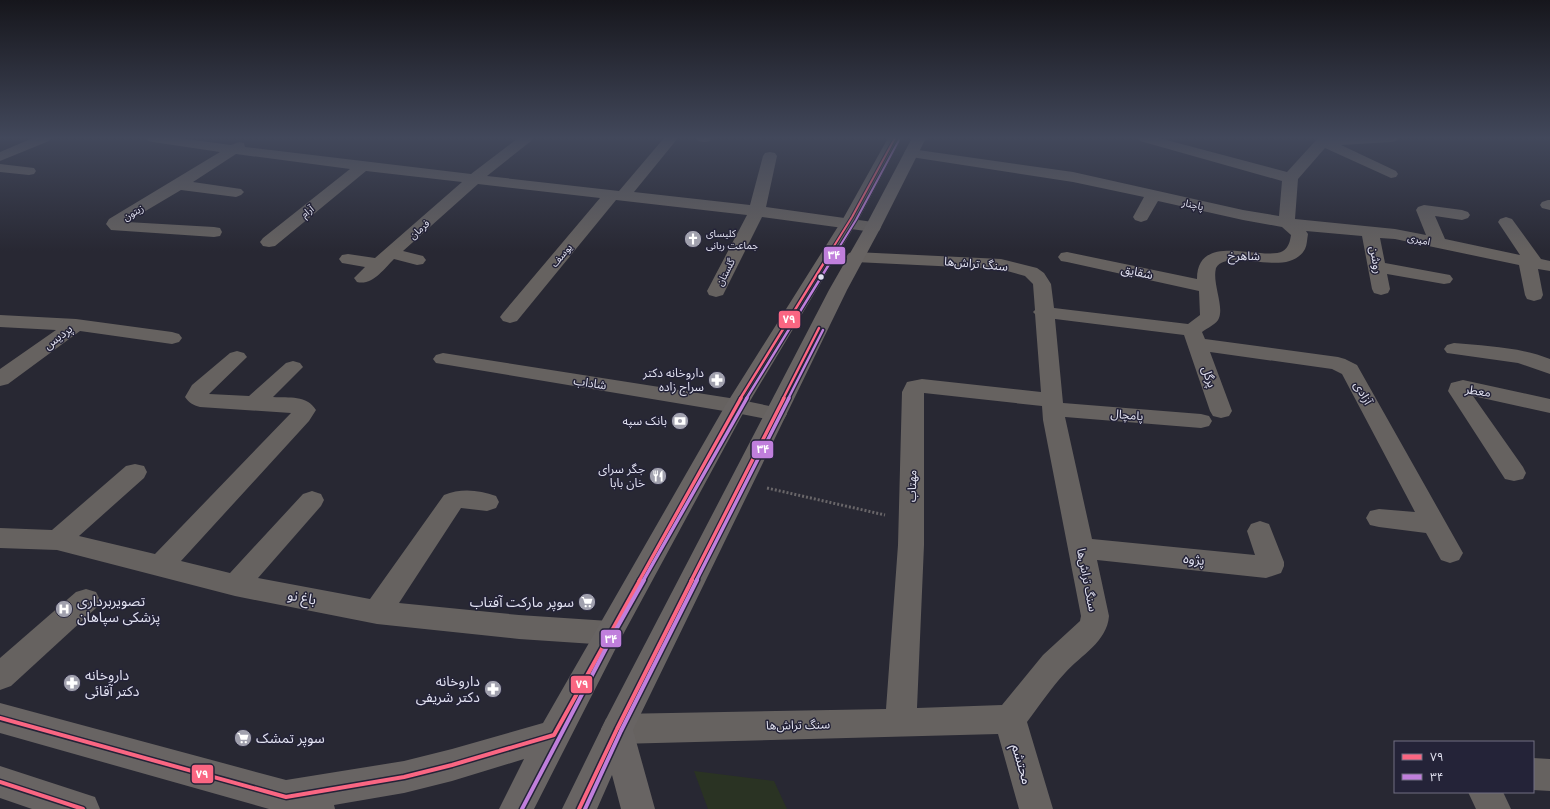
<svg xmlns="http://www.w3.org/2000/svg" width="1550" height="809" viewBox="0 0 1550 809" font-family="'Space Grotesk','Noto Sans Arabic',sans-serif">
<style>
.green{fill:#2a3323}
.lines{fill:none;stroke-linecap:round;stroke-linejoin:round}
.path{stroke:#696669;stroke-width:3;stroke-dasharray:2 2;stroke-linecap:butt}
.minor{fill:#666260;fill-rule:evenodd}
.major{fill:#686463;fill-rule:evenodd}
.bus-1-far3-casing{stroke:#242338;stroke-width:4}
.bus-1-far2-casing{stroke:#242338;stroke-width:5}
.bus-1-far1-casing{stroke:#242338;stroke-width:6}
.bus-1-casing{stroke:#242338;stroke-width:7}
.bus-2-far3-casing{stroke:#242338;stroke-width:4}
.bus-2-far2-casing{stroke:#242338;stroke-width:5}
.bus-2-far1-casing{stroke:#242338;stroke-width:6}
.bus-2-casing{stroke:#242338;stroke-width:7}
.bus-1-far3{stroke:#fa6682;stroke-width:2}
.bus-1-far2{stroke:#fa6682;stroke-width:2.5}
.bus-1-far1{stroke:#fa6682;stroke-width:3.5}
.bus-1{stroke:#fa6682;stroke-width:4}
.bus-2-far3{stroke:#c07fdc;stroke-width:2}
.bus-2-far2{stroke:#c07fdc;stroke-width:2.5}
.bus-2-far1{stroke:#c07fdc;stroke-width:3.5}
.bus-2{stroke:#c07fdc;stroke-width:4}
.bus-dot{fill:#e2e2f1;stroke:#242338;stroke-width:1.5}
.labels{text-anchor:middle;stroke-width:3;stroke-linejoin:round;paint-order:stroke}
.far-street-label{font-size:10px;fill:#e2e2f1;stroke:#242338}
.far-poi-label{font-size:10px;fill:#e2e2f1;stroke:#242338;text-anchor:start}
.street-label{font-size:12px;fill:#e2e2f1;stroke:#242338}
.poi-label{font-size:12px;fill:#e2e2f1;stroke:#242338;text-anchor:end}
.near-street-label{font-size:14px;fill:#e2e2f1;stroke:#242338}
.near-poi-label{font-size:14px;fill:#e2e2f1;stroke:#242338;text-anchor:start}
.line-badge{stroke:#242338;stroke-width:1.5}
.badge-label{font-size:11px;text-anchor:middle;font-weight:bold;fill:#fff}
</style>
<rect width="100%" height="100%" fill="#282833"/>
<polygon class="green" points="694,771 774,781 787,809 708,809"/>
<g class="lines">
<polyline class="path" points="767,488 885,515"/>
<g class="minor">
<polygon points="33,138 51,138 49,141 0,161 0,152"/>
<path d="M146 138H179L231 145 239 142 244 143 245 147 471 174 518 138H533L531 141 487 176 619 191 664 138H678L634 192 750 205 763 156 765 153 770 152 775 153 777 156 766 207 873 222 879 223 881 227 879 231 873 232 762 217 723 295 716 297 709 295 707 291 747 215 616 200 517 321 510 323 503 321 500 317 503 313 600 198 478 184 403 251 423 256 426 260 423 264 417 265 394 259C384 269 372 286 357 282L354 278 365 267 342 263 339 259 342 255 348 254 375 258 462 182 366 171 275 246 269 247 263 246 260 242 263 238 350 169 236 154 193 182 241 189 244 192 241 195 236 197 181 190 127 222 214 227 220 228 222 232 220 236 214 237 111 230 106 224 109 219 220 152 153 142 148 141Z"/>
<polygon points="696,138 712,138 710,141 705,142 698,141"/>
<path d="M1138 138H1159L1287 172 1318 138H1398L1396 141 1391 142 1341 145 1396 171 1398 174 1396 177 1391 178 1325 148 1298 179 1295 219 1395 229 1426 235 1416 210 1418 207 1424 205 1462 210 1468 212 1470 215 1468 218 1462 220 1435 216 1445 239 1520 255 1498 222 1500 219 1506 217 1512 219 1541 259 1550 261V271L1538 269 1543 295 1541 299 1534 301 1527 299 1525 295 1519 265 1395 239 1380 238 1385 263 1450 275 1453 279 1450 283 1444 284 1387 274 1390 289 1388 293 1381 295 1374 293 1372 289 1362 236 1306 231 1308 234C1307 239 1307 245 1305 249 1288 280 1229 246 1216 268 1212 283 1224 305 1219 318 1217 324 1207 328 1202 332L1205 339 1338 357 1345 359 1357 365 1463 553 1459 560 1450 563 1441 560 1426 533 1379 527 1370 525 1366 518 1370 511 1379 509 1415 512 1342 374 1332 369 1210 352 1232 411 1229 416 1221 418 1213 416 1210 411 1184 335 1055 319 1063 403 1201 414 1209 416 1212 421 1209 426 1201 428 1065 417 1092 539 1255 555 1247 531 1251 524 1260 521 1269 524 1284 562V566L1281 573 1266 578 1097 560 1109 616C1107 642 1081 655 1065 673 1051 688 1039 706 1027 722L1053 809H1019L998 734 617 744 606 739 601 729 606 719 617 714 886 709 898 545 902 392 907 382 922 379 1041 392 1035 314 1033 312 1035 310 1033 284 1025 276 1000 269 855 262 849 261 846 257 849 253 855 252 1001 259 1037 268 1044 273 1051 284 1054 308 1188 324 1200 315 1199 291 1067 262 1061 261 1058 257 1061 253 1067 252 1197 279C1197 230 1263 262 1283 251 1289 247 1290 241 1291 235L1282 227 1243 220 1158 201 1147 220 1141 222 1135 220 1133 217 1144 197 1073 182 911 157 906 156 904 153 906 150 911 149 1073 172 1243 210 1279 216 1282 181 1140 141ZM924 393 1042 406 1043 420 1081 616 1080 621 1043 655 1002 705 917 708 924 545Z"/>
<polygon points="0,164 34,168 36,171 34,174 29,175 0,172"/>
<polygon points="1548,200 1550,200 1550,210 1542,208 1540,205 1542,202"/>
<polygon points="0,315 76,319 172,332 179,334 182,338 179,342 172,344 80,331 8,384 0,386 0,369 56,330 0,327"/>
<path d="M1454 343C1486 346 1520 347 1550 359V374L1518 363 1447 353 1444 349 1447 345Z"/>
<path d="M237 351 244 353 247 357 209 394 249 396 286 363 293 361 300 363 303 367 273 397C289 398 307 395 316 410L309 421 181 561 230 573 303 494 312 491 321 494 324 500 321 506 258 578 370 599 444 495C461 488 479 490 496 496L499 502 496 508 487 511 461 508 399 603 519 615 609 621 619 624 623 633 619 642 609 645 519 639 377 624 235 596 57 550 0 548V528L52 530 126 466 135 464 144 466 147 472 144 478 79 536 155 554 291 413 200 407C193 405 189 403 185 397L192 385 230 353Z"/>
<polygon points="443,353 736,399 784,409 787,414 784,419 776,421 736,413 436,363 433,359 436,355"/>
<polygon points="1463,380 1550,399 1550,413 1473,396 1523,467 1526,473 1523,479 1514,481 1505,479 1448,391 1451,383"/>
<polygon points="86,589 96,592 100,600 96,608 11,686 0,690 0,658 76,592"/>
<polygon points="1533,758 1550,759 1550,791 1533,790"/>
<polygon points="1468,792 1503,792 1511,809 1476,809"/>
</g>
<g class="major">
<polygon points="888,138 902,138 860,217 747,406 619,642 534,809 499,809 524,759 452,781 404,793 334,805 335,809 269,809 0,733 0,703 286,780 404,761 452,749 543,723 725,406 844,217"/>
<polygon points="912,138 926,138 881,227 847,290 633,730 655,809 621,809 612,775 597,809 562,809 606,719 829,290 865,227"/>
<polygon points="0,766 95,797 100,809 32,809 0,798"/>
</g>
<defs>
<polyline id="bus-1-far3" points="829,254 852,217 895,138"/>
<g id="bus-1-far2">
<polyline points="740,399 830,253"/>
<polyline points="783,399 819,328"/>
</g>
<g id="bus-1-far1">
<polyline points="639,581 741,398"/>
<polyline points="691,581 784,398"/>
</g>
<g id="bus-1">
<polyline points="0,718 286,797 404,777 452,765 554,735 640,580"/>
<polyline points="0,782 83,809"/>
<polyline points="579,809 617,729 692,580"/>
</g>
<polyline id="bus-2-far3" points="835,254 856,220 899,140"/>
<g id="bus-2-far2">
<polyline points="746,399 836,253"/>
<polyline points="788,399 823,330"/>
</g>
<g id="bus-2-far1">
<polyline points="643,581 747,398"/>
<polyline points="696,581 789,398"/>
</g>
<g id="bus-2">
<polyline points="522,809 613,635 644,580"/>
<polyline points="585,809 621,731 697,580"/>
</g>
</defs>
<use href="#bus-1-far3" class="bus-1-far3-casing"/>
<use href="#bus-1-far2" class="bus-1-far2-casing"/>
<use href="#bus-1-far1" class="bus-1-far1-casing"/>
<use href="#bus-1" class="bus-1-casing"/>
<use href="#bus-2-far3" class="bus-2-far3-casing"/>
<use href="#bus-2-far2" class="bus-2-far2-casing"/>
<use href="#bus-2-far1" class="bus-2-far1-casing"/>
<use href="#bus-2" class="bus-2-casing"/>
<use href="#bus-1-far3" class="bus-1-far3"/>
<use href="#bus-1-far2" class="bus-1-far2"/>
<use href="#bus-1-far1" class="bus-1-far1"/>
<use href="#bus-1" class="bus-1"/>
<use href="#bus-2-far3" class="bus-2-far3"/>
<use href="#bus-2-far2" class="bus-2-far2"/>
<use href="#bus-2-far1" class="bus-2-far1"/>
<use href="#bus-2" class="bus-2"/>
</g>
<linearGradient id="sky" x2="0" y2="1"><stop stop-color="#16161c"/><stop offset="0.55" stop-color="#42485b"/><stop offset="1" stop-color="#42485b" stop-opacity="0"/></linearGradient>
<rect width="1550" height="251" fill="url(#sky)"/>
<defs>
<symbol id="church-disc" viewBox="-11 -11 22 22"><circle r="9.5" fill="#a1a1ae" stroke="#242338"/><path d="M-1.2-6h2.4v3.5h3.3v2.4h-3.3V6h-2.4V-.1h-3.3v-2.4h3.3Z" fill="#fff"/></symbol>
<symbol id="pharmacy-disc" viewBox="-11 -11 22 22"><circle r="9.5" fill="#a1a1ae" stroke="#242338"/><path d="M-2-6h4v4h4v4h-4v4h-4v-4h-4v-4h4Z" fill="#fff"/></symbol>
<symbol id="bank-disc" viewBox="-11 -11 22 22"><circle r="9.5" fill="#a1a1ae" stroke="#242338"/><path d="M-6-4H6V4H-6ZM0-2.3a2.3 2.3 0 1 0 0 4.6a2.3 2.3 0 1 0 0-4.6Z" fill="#fff"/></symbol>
<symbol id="restaurant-disc" viewBox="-11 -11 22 22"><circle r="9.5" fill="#a1a1ae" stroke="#242338"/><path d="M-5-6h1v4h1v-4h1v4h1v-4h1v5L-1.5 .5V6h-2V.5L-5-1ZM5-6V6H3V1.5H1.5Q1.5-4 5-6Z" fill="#fff"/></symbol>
<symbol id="supermarket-disc" viewBox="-11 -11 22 22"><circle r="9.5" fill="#a1a1ae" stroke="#242338"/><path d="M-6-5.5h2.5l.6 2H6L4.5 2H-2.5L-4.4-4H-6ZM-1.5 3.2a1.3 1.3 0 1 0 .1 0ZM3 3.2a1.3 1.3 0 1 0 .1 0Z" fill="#fff"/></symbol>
<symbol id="hospital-disc" viewBox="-11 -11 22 22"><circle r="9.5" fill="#a1a1ae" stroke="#242338"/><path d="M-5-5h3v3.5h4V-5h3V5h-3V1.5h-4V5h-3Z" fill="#fff"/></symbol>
</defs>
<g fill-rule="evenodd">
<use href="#church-disc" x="683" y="229" width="20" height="20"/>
<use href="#pharmacy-disc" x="707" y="370" width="20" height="20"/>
<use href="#bank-disc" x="670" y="411" width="20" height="20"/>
<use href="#restaurant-disc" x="648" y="466" width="20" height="20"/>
<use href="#supermarket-disc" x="577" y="592" width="20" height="20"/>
<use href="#hospital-disc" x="54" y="599" width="20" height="20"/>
<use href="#pharmacy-disc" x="62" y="673" width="20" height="20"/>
<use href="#pharmacy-disc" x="483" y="679" width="20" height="20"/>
<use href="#supermarket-disc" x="233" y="728" width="20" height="20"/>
</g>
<circle class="bus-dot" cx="821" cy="277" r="3.5"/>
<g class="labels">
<g class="far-street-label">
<text transform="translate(1193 204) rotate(13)" y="4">پاچنار</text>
<text transform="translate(307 211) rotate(-39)" y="4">آرام</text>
<text transform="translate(133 212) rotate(-30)" y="4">زیتون</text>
<text transform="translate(419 229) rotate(-42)" y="4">فرمان</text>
<text transform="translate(1419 239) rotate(12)" y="4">امیری</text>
<text transform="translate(561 255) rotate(-50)" y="4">یوسف</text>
<text transform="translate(725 272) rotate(-63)" y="4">گلستان</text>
</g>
<g class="far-poi-label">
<text x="706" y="237">کلیسای<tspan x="706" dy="12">جماعت ربانی</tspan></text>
</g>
<g class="street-label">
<text transform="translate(1244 256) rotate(1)" y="4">شاهرخ</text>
<text transform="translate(1376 260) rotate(80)" y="4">روشن</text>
<text transform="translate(976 264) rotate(5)" y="4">سنگ تراش‌ها</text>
<text transform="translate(1137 272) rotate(12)" y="4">شقایق</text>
<text transform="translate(58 337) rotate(-37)" y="4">پردیس</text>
<text transform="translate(1209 377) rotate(71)" y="4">پرگل</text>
<text transform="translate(590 383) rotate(9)" y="4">شاداب</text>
<text transform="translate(1478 391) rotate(9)" y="4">معطر</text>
<text transform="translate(1363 393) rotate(61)" y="4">آزادی</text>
<text transform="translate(1127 415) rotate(5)" y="4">پامچال</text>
<text transform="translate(912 486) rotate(-89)" y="4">مهتاب</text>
<text transform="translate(1087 580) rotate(79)" y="4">سنگ تراش‌ها</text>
<text transform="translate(798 725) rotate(-1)" y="4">سنگ تراش‌ها</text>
</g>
<g class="poi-label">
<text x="704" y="377">داروخانه دکتر<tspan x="704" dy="14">سراج زاده</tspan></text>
<text x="667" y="425">بانک سپه</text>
<text x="645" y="473">جگر سرای<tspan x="645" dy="14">خان بابا</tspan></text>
</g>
<g class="near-street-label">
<text transform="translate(1194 559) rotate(6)" y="5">پژوه</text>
<text transform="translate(302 597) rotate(11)" y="5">باغ نو</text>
<text transform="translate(1022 764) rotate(74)" y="5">محتشم</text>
</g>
<g class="near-poi-label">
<text x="77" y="606">تصویربرداری<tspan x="77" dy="16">پزشکی سپاهان</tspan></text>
<text x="574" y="607" text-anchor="end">سوپر مارکت آفتاب</text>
<text x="85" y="680">داروخانه<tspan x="85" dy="16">دکتر آقائی</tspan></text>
<text x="480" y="686" text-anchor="end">داروخانه<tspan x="480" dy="16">دکتر شریفی</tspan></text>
<text x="256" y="743">سوپر تمشک</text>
</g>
</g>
<g class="line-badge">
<rect x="823" y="246" width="23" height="19" rx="4" fill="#c07fdc"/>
<rect x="778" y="310" width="23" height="19" rx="4" fill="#fa6682"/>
<rect x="751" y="440" width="23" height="19" rx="4" fill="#c07fdc"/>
<rect x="600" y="629" width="22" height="19" rx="4" fill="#c07fdc"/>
<rect x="570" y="675" width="23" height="19" rx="4" fill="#fa6682"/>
<rect x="191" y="764" width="23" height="20" rx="4" fill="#fa6682"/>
</g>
<g class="badge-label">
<text x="834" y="259">۳۴</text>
<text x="789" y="323">۷۹</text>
<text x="763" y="453">۳۴</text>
<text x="611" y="643">۳۴</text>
<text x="582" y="688">۷۹</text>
<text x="202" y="778">۷۹</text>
</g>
<rect x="1394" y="741" width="140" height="52" fill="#242338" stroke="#706f82"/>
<rect x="1402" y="754" width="20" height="6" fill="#fa6682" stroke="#706f82"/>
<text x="1430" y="761" font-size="12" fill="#e2e2f1">۷۹</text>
<rect x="1402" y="774" width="20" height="6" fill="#c07fdc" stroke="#706f82"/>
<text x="1430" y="781" font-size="12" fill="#e2e2f1">۳۴</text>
</svg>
